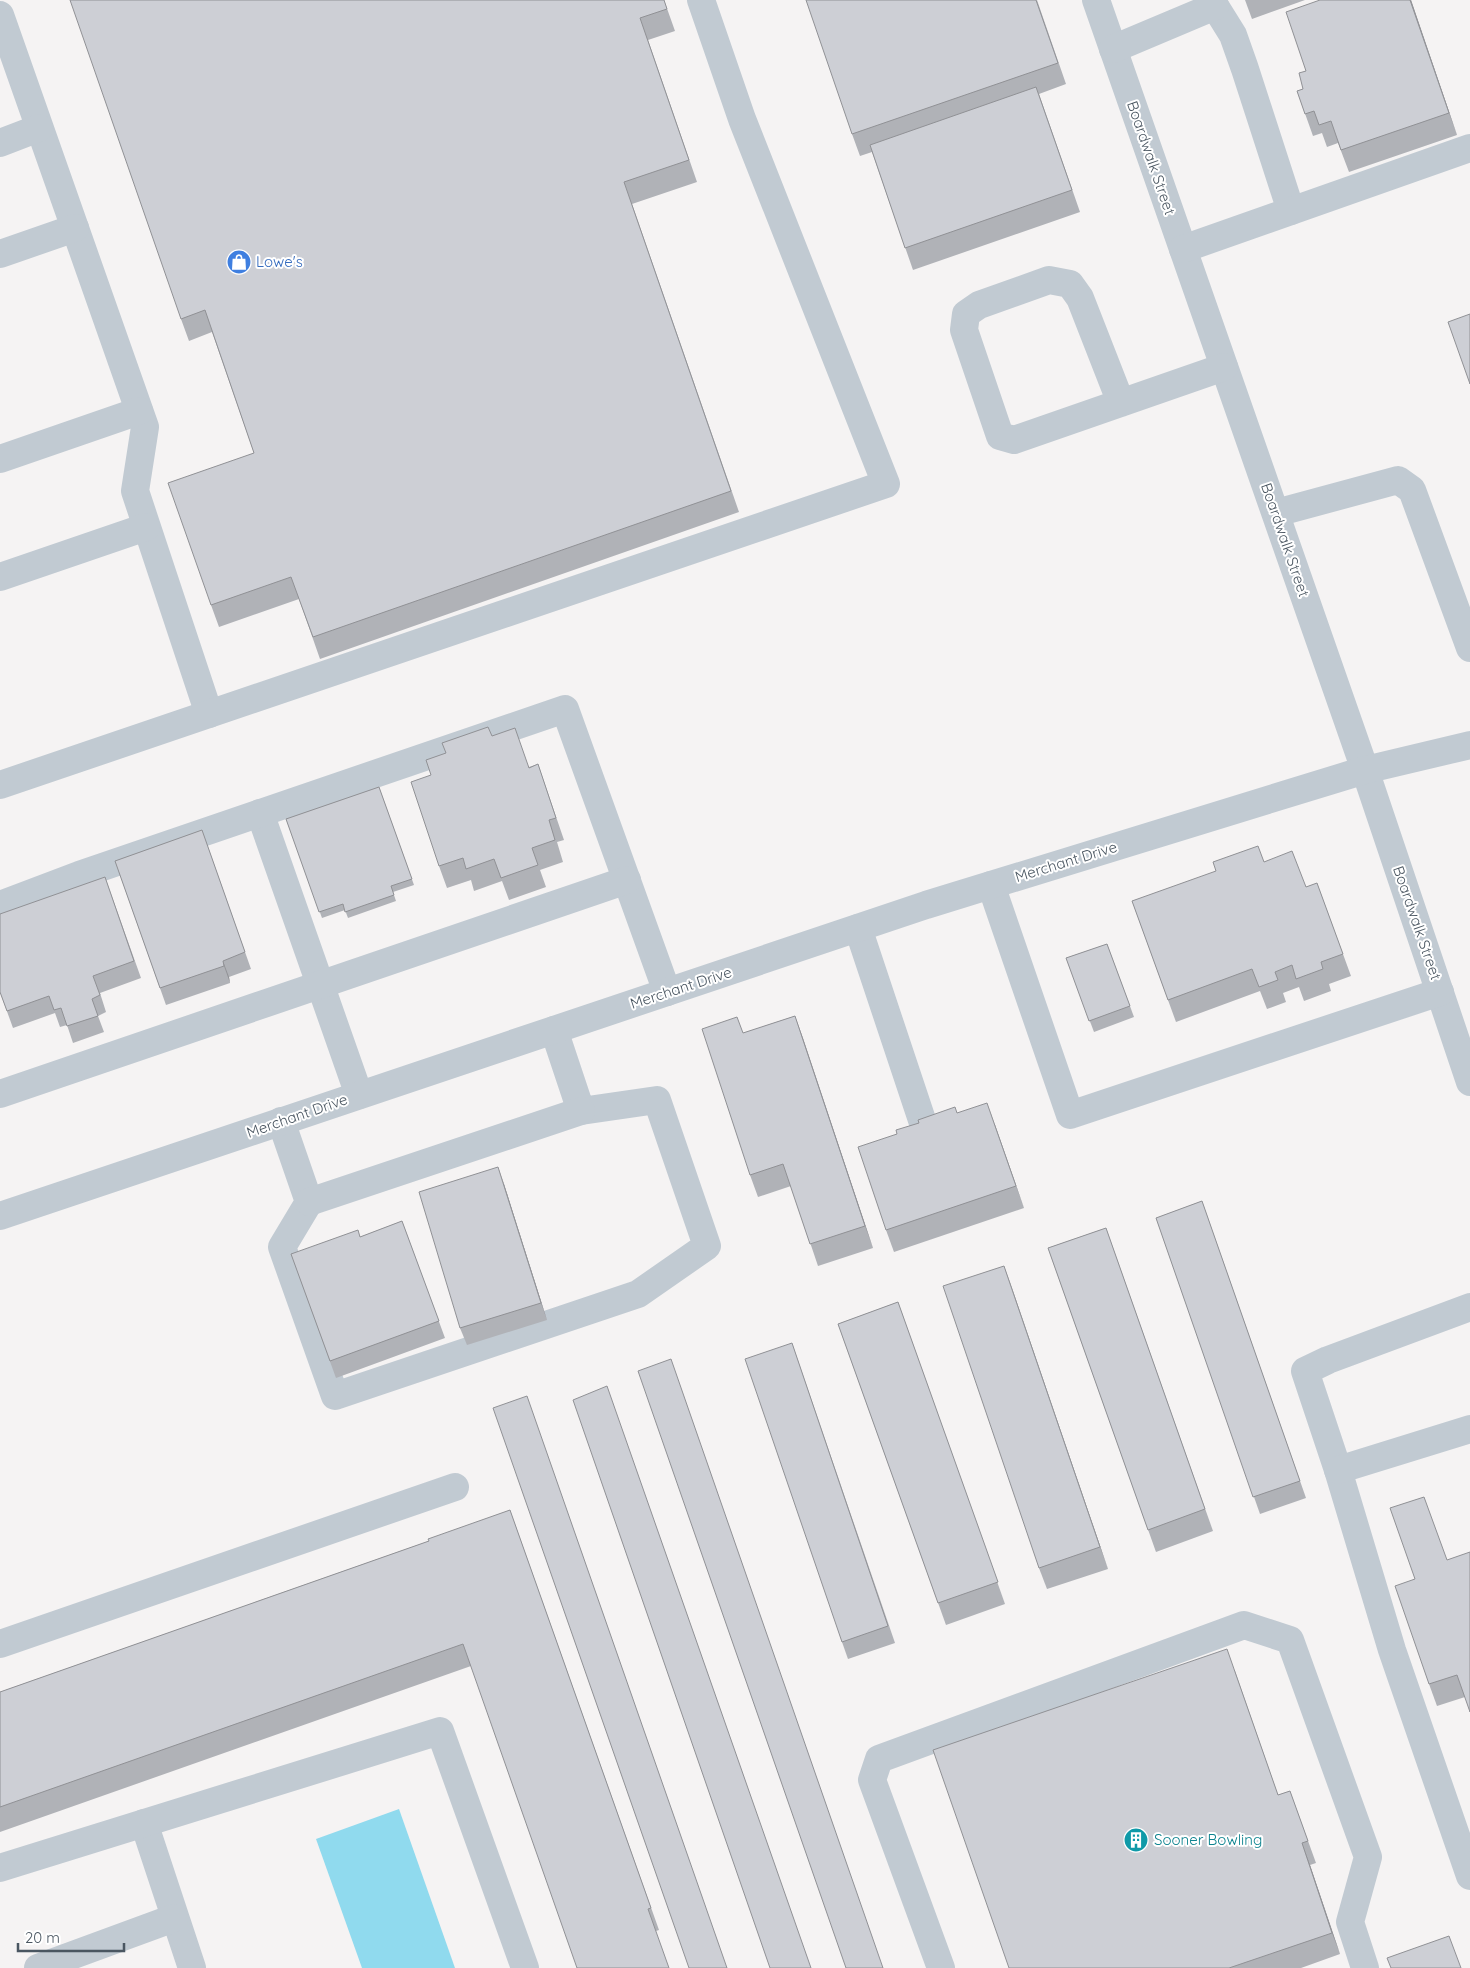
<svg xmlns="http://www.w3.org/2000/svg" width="1470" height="1968" viewBox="0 0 1470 1968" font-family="Quicksand,sans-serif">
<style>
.water{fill:#90daee}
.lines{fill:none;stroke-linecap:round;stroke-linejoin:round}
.minor{stroke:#c1cad2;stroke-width:28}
.wall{fill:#b0b2b7}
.shaded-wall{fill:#909195}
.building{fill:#cdcfd5;stroke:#909195}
.labels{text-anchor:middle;stroke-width:4;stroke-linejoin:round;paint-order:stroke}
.street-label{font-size:15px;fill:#4a5661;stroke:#fff}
.shop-label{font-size:15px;fill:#366cbe;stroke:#fff;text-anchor:start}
.culture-label{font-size:15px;fill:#0d838f;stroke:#fff;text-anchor:start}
</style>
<rect width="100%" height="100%" fill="#f5f3f3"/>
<polygon class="water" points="399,1809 455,1968 362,1968 316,1839"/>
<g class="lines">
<g class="minor">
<polyline points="1096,0 1365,770 1470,1082"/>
<polyline points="1215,6 1233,35 1245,69 1291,211"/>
<polyline points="0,15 145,427 135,491 209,714"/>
<polyline points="1113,49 1215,6 1213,0"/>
<polyline points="0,143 39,128"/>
<polyline points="1183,249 1470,148"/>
<polyline points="0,254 75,228"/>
<polyline points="1121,403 1080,298 1070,284 1049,280 979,305 966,314 964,330 1000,436 1014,440 1224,367"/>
<polyline points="0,459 139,411"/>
<polyline points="1276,513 1398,480 1412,490 1470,648"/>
<polyline points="0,577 146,527"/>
<polyline points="0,785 886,484 742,119 701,0"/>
<polyline points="260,813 359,1095"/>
<polyline points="991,885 1070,1115 1440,992"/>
<polyline points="0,905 79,875 565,709 667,992"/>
<polyline points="858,928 922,1120"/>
<polyline points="0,1094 627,880"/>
<polyline points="281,1121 309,1202 282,1247 335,1396 638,1294 707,1246 657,1100 581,1111 554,1030"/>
<polyline points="309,1202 581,1111"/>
<polyline points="0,1216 926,905 1365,770 1470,745"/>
<polyline points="1470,1307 1328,1360 1305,1371 1338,1470 1392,1650 1470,1876"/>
<polyline points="1338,1470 1470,1429"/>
<polyline points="0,1644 455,1487"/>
<polyline points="144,1823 192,1968"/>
<polyline points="0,1868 440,1731 525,1968"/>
<polyline points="38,1968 174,1918"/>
<polyline points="941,1968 872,1780 879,1759 1244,1625 1290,1640 1368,1857 1350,1922 1365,1968"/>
</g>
</g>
<g class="wall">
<polygon points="664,0 675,31 648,40 697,182 632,204 739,512 320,659 299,599 219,627 211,605 254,453 212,332 189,341 181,319"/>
<polygon points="1037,0 1066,84 1039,94 1080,212 913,270 872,152 860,156 852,134"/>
<polygon points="1245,0 1305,0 1252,19"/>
<polygon points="1411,0 1457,135 1349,172 1338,143 1327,147 1322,133 1313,136 1297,91 1303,89 1306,71"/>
<polygon points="492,736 529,767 538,764 564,840 557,842 563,862 540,870 546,887 509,900 502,881 474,891 471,880 447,888 439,866 431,775 446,753"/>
<polygon points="379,787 414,885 393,892 396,901 348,918 345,910 322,918 286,819"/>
<polygon points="202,830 251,969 229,977 230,983 166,1005 115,861"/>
<polygon points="1264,862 1306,887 1317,883 1351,976 1329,984 1331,991 1304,1001 1299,987 1283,993 1286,1002 1267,1009 1260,991 1176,1022 1132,901"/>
<polygon points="105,877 141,978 100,993 106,1012 98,1016 104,1032 73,1043 67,1025 60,1027 55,1013 13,1028 0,992"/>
<polygon points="1107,944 1134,1017 1094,1032 1066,958"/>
<polygon points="795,1016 873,1248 818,1266 791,1186 758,1197 750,1175 743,1033"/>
<polygon points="957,1113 995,1125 1024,1208 894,1252 886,1230"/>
<polygon points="504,1184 547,1320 467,1345 460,1328"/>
<polygon points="1202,1201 1306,1498 1260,1514 1156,1218"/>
<polygon points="402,1221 445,1338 336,1378 291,1254 360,1237"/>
<polygon points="1106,1228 1213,1531 1156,1552 1048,1248"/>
<polygon points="1004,1266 1108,1569 1047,1589 1039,1568"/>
<polygon points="898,1302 1005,1604 946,1625 838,1324"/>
<polygon points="792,1343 895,1643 848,1659 842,1642"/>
<polygon points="1424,1497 1465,1697 1437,1706 1429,1684 1415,1579"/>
<polygon points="510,1510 659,1930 656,1931 471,1666 0,1832 0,1692 429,1541"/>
<polygon points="1235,1671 1278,1795 1290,1791 1316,1863 1310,1865 1340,1954 1301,1968 1009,1968"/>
</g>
<g class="shaded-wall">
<polygon points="1410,0 1411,0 1457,135 1449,113"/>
<polygon points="223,961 229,977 230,983 224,966"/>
<polygon points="795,1016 803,1038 873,1248 865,1226"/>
<polygon points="987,1103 995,1125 1024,1208 1016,1186"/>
<polygon points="498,1167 504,1184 547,1320 541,1303"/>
<polygon points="1004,1266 1012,1288 1108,1569 1100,1547"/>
<polygon points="1302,1843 1310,1865 1340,1954 1332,1933"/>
</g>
<g class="building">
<polygon points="70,0 664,0 667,9 640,18 689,160 624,182 731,491 313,637 291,577 211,605 168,483 254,453 205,310 181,319"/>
<polygon points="806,0 1036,0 1058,63 852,134"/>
<polygon points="1320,0 1410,0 1449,113 1341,150 1331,121 1319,125 1314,111 1305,114 1297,91 1303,89 1299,73 1306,71 1286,12"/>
<polygon points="1036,87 1072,190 905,248 870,145"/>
<polygon points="1470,314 1470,384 1448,322"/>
<polygon points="488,727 492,736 515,728 529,768 538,764 556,818 549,820 555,840 532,848 538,865 501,878 494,859 466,869 463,858 439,866 411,782 431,775 426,760 446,753 442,743"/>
<polygon points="379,787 412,879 391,886 394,895 345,912 343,904 319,912 286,819"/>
<polygon points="202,830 245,952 223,961 224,966 160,988 115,861"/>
<polygon points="1258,846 1264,862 1292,851 1306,887 1317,883 1343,954 1321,962 1323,969 1296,979 1292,965 1275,972 1278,980 1259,987 1252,969 1168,1000 1132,901 1216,871 1213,862"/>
<polygon points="105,877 134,961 93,976 100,995 92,999 98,1016 67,1026 61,1008 54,1010 49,996 7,1011 0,992 0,914"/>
<polygon points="1107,944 1130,1006 1089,1021 1066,958"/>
<polygon points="795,1016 865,1226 810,1244 783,1164 750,1175 702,1029 737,1017 743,1033"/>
<polygon points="987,1103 1016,1186 886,1230 858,1147 897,1134 896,1130 919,1123 918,1120 955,1107 957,1113"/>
<polygon points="498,1167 541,1303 460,1328 419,1192"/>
<polygon points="1202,1201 1300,1481 1253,1497 1156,1218"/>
<polygon points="402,1221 439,1321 330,1361 291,1254 358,1230 360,1237"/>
<polygon points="1106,1228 1205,1509 1148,1530 1048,1248"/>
<polygon points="1004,1266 1100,1547 1039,1568 943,1286"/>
<polygon points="898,1302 998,1582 938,1603 838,1324"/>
<polygon points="792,1343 888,1626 842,1642 745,1359"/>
<polygon points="671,1359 883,1968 846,1968 638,1371"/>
<polygon points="607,1386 811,1968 770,1968 573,1400"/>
<polygon points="527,1396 727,1968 689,1968 493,1408"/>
<polygon points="1424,1497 1447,1560 1470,1552 1470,1712 1457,1675 1429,1684 1395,1586 1415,1579 1390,1508"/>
<polygon points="510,1510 651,1908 648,1909 669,1968 577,1968 463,1644 0,1807 0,1692 429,1541 428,1539"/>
<polygon points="1227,1649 1278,1795 1290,1791 1308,1841 1302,1843 1332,1933 1229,1968 1009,1968 933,1750"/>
<polygon points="1449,1936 1461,1968 1391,1968 1387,1958"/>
</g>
<defs>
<symbol id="shop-disc" viewBox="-11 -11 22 22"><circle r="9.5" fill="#3f7fe0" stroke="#fff"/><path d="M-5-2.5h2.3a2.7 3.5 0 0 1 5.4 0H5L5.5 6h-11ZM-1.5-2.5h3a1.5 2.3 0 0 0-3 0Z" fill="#fff"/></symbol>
<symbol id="building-disc" viewBox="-11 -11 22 22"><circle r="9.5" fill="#0f9aa8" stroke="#fff"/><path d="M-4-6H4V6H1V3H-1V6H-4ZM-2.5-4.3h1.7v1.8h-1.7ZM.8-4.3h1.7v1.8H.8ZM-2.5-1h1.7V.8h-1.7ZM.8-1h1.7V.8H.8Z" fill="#fff"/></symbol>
</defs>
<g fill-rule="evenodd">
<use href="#shop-disc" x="225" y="248" width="28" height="28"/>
<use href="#building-disc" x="1122" y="1826" width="28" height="28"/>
</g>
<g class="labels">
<g class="street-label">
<text transform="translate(1151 158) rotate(71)" y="5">Boardwalk Street</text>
<text transform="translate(1285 540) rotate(71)" y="5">Boardwalk Street</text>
<text transform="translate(1066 862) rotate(-17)" y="5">Merchant Drive</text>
<text transform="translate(1417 923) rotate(71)" y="5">Boardwalk Street</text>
<text transform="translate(681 988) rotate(-18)" y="5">Merchant Drive</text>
<text transform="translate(297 1116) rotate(-19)" y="5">Merchant Drive</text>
</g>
<g class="shop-label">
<text x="256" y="267">Lowe's</text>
</g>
<g class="culture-label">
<text x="1154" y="1845">Sooner Bowling</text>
</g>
</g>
<path d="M18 1943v8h106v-8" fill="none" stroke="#4a5661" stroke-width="2.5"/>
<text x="25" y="1943" font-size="15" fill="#4a5661" stroke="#ffffff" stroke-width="4" paint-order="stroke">20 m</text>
</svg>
